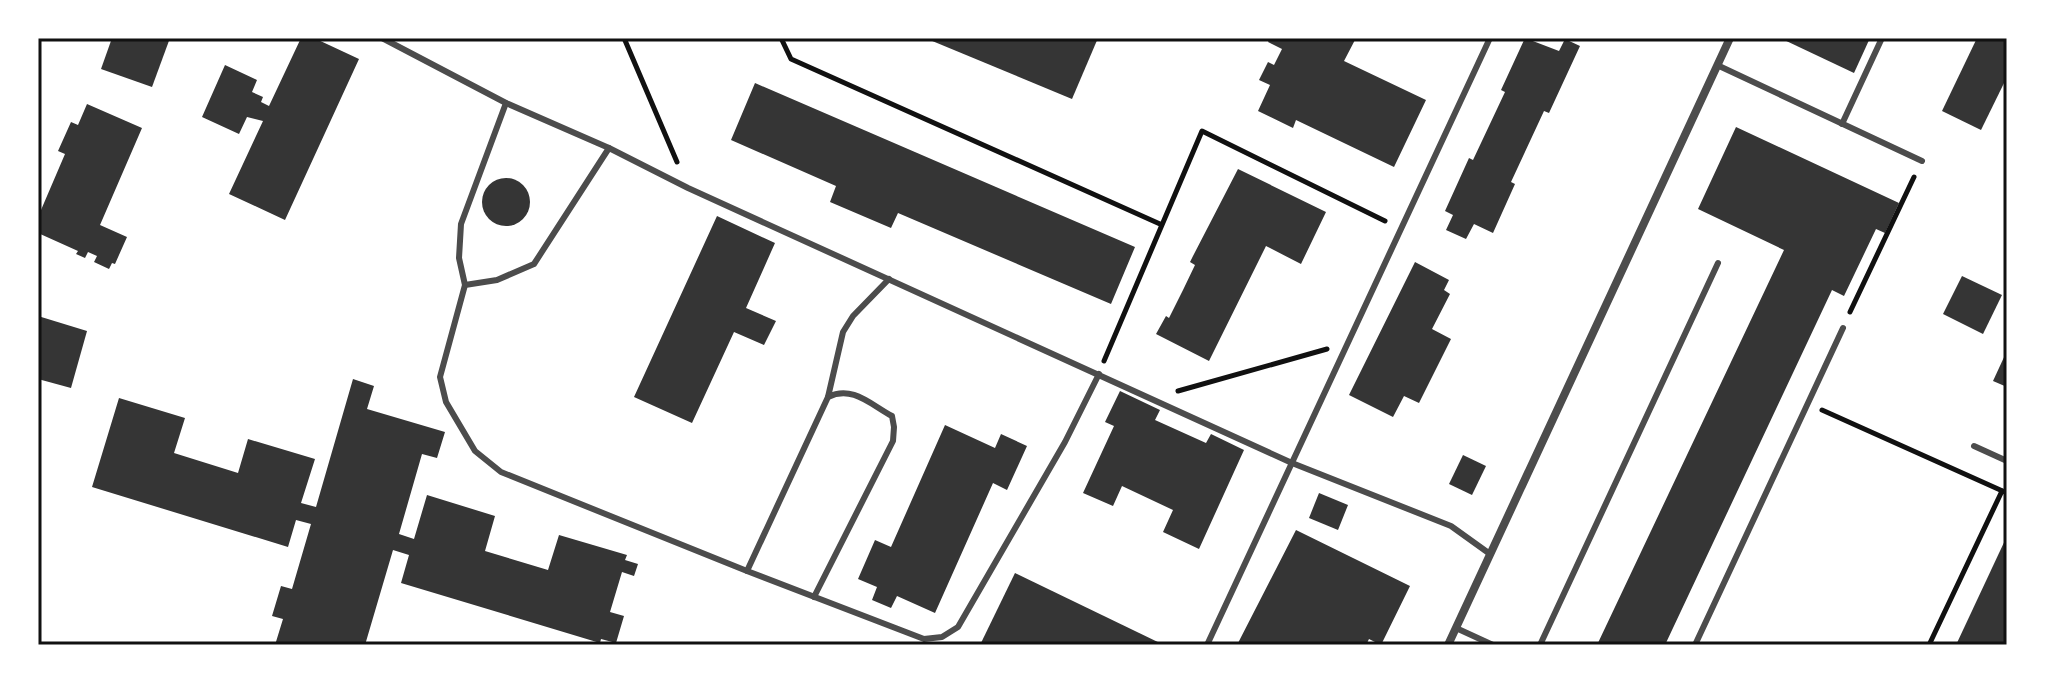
<svg xmlns="http://www.w3.org/2000/svg" width="2045" height="683" viewBox="0 0 2045 683" font-family="'PT Sans Narrow',sans-serif">
<style>
.building{fill:#353535}
.lines{fill:none;stroke-linecap:round;stroke-linejoin:round}
.path{stroke:#111;stroke-width:5}
.service{stroke:#4c4c4c;stroke-width:6}
.minor{stroke:#4c4c4c;stroke-width:8}
.neatline{fill:none;stroke:#111;stroke-width:3}
</style>
<rect width="100%" height="100%" fill="#fff"/>
<g class="building">
<polygon points="112,38 170,38 152,87 101,69"/>
<polygon points="301,38 314,38 359,59 285,220 229,194 263,121 247,117 239,134 202,117 225,65 257,80 252,92 263,97 261,102 269,106"/>
<polygon points="925,38 1098,38 1072,99"/>
<polygon points="1270,38 1356,38 1344,61 1426,100 1394,167 1296,120 1293,128 1258,111 1270,85 1259,80 1268,62 1274,65 1282,49 1268,42"/>
<polygon points="1525,38 1559,51 1565,39 1580,46 1549,113 1544,111 1511,182 1515,184 1493,233 1474,224 1466,239 1446,230 1453,215 1445,211 1469,158 1473,160 1505,92 1501,90"/>
<polygon points="1780,38 1870,38 1854,73"/>
<polygon points="1977,38 2007,38 2007,77 1981,130 1942,111"/>
<polygon points="755,83 1135,247 1111,304 898,213 891,228 830,202 836,186 731,140"/>
<polygon points="87,104 142,128 100,225 127,237 115,264 112,263 109,269 94,262 97,256 88,252 85,258 76,254 78,251 38,233 38,217 65,154 58,151 71,122 78,125"/>
<polygon points="1736,127 1899,203 1885,233 1876,229 1844,296 1832,290 1665,645 1597,645 1784,250 1698,209"/>
<polygon points="1238,169 1326,212 1301,264 1266,246 1209,361 1156,334 1166,316 1169,318 1183,290 1195,265 1190,262 1193,256"/>
<circle cx="506" cy="202" r="24"/>
<polygon points="717,216 775,243 746,308 776,321 764,345 734,332 692,423 634,397"/>
<polygon points="1415,262 1449,280 1444,290 1450,294 1432,329 1451,339 1419,403 1404,396 1393,417 1349,395"/>
<polygon points="1962,276 2002,295 1983,334 1943,314"/>
<polygon points="38,316 87,331 71,388 38,379"/>
<polygon points="2005,355 2007,356 2007,387 1993,381"/>
<polygon points="353,379 374,386 367,409 445,432 437,458 422,454 399,534 414,539 427,495 495,516 485,551 548,570 559,535 627,555 625,560 638,564 634,576 622,572 610,612 624,616 616,643 601,639 600,643 401,583 409,555 393,550 365,645 275,645 283,619 272,616 281,586 292,589 311,524 296,520 288,547 92,487 119,398 185,418 174,453 238,473 248,439 315,459 301,503 316,507"/>
<polygon points="1120,391 1160,410 1155,420 1206,443 1211,434 1244,450 1199,549 1163,532 1173,510 1122,486 1113,506 1083,493 1114,426 1105,422"/>
<polygon points="945,425 995,448 1001,434 1027,446 1007,490 993,483 935,613 897,596 891,608 872,600 877,587 858,579 875,540 891,547"/>
<polygon points="1463,455 1486,466 1472,495 1449,484"/>
<polygon points="1319,493 1348,505 1338,530 1309,518"/>
<polygon points="1296,530 1410,586 1381,645 1369,639 1366,645 1237,645"/>
<polygon points="2007,536 2007,645 1956,645"/>
<polygon points="1015,573 1164,645 980,645"/>
</g>
<g class="lines">
<g class="path">
<polyline points="624,38 677,162"/>
<polyline points="781,38 791,59 1160,224"/>
<polyline points="1850,312 1914,177"/>
<polyline points="1104,361 1202,131 1385,221"/>
<polyline points="1178,391 1327,349"/>
<polyline points="1822,410 2007,493"/>
<polyline points="1929,645 2002,491"/>
</g>
<g class="service">
<polyline points="382,38 506,103 609,148 688,188 1292,463 1451,526 1490,554"/>
<polyline points="1717,65 1922,161"/>
<polyline points="1842,124 1882,38"/>
<polyline points="609,148 534,264 497,280 465,285 440,377 446,402 475,451 501,472 747,571 924,639 942,637 958,627 1065,442 1099,374"/>
<polyline points="465,285 459,258 461,224 506,103"/>
<polyline points="828,397 843,332 853,316 889,279"/>
<polyline points="1974,446 2007,461"/>
<path d="M747 571 828 397C852 385 870 404 892 416L894 427 893 441 814 597"/>
<polyline points="1456,628 1493,645"/>
<polyline points="1207,645 1490,38"/>
<polyline points="1540,645 1718,263"/>
<polyline points="1695,645 1843,328"/>
</g>
<polyline class="minor" points="1448,645 1730,38"/>
</g>
<rect width="2045" height="683" fill="none" stroke="#ffffff" stroke-width="80"/>
<rect x="40" y="40" width="1965" height="603" class="neatline"/>
</svg>
